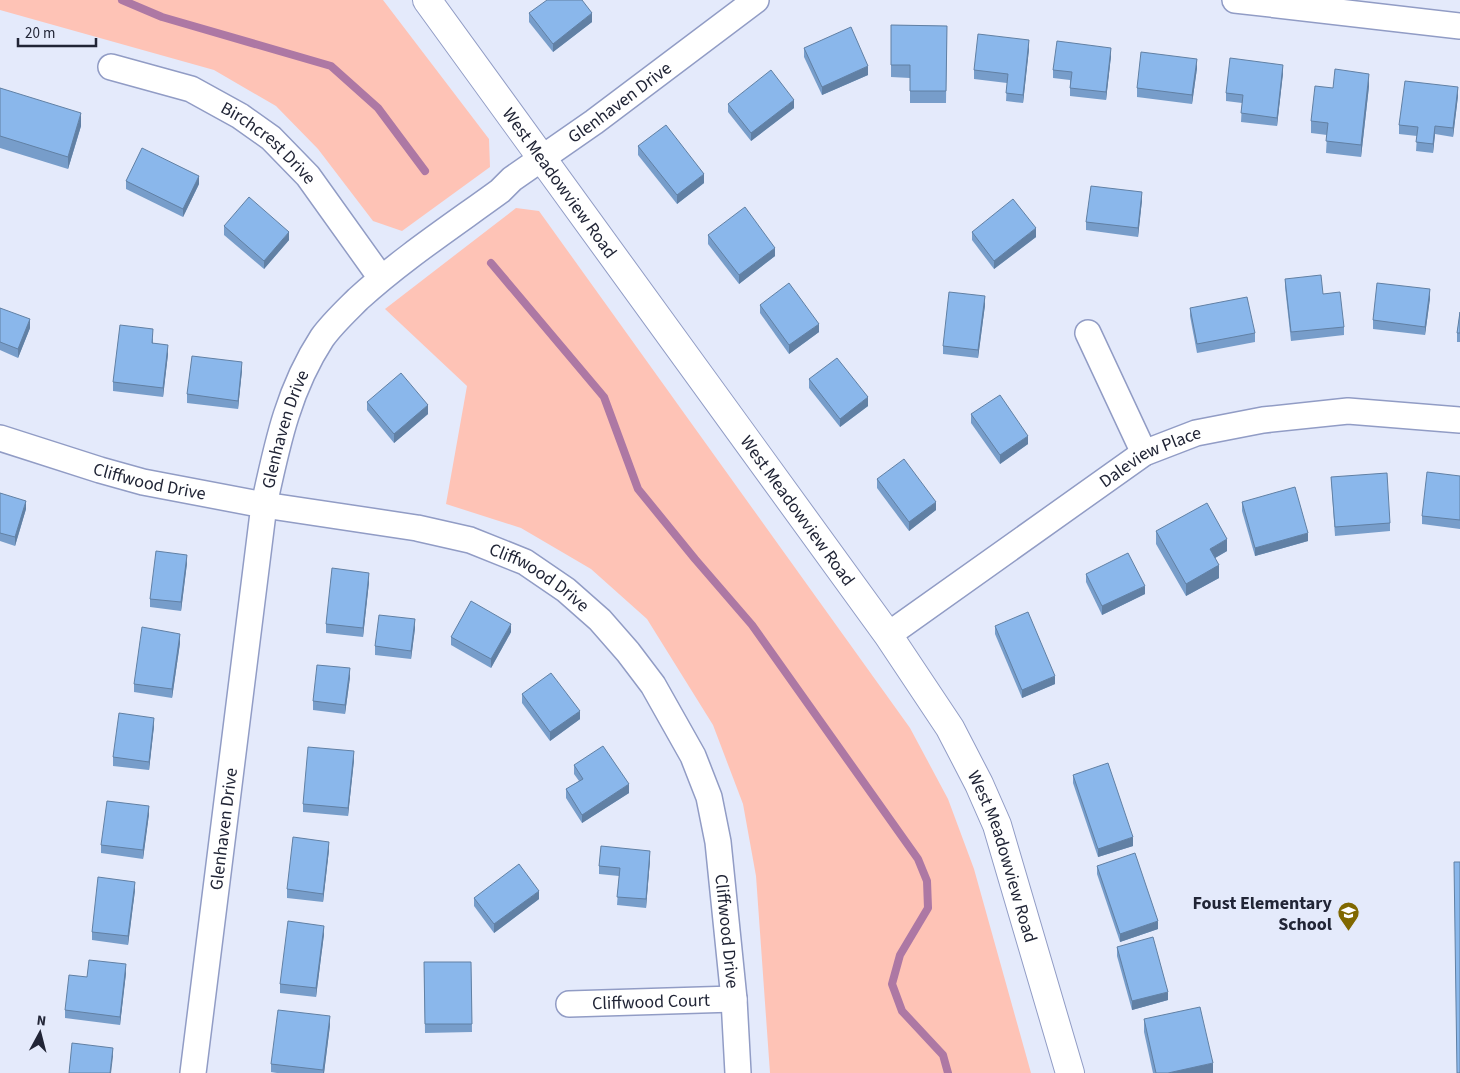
<svg xmlns="http://www.w3.org/2000/svg" width="1460" height="1073" viewBox="0 0 1460 1073" font-family="'Source Sans 3',sans-serif">
<style>
.green{fill:#fec3b6}
.lines{fill:none;stroke-linecap:round;stroke-linejoin:round}
.stream{stroke:#ad78a4;stroke-width:8}
.street-casing{stroke:#919cc5;stroke-width:28}
.secondary-casing{stroke:#919cc5;stroke-width:30}
.street{stroke:#fff;stroke-width:25}
.secondary{stroke:#fff;stroke-width:28}
.wall{fill:#779dca}
.shaded-wall{fill:#6180a4}
.building{fill:#8ab7eb;stroke:#6180a4}
.labels{text-anchor:middle;stroke-width:4;stroke-linejoin:round;paint-order:stroke}
.street-label{font-size:18px;fill:#212536;stroke:#e4eafb}
.poi-label{font-size:18px;font-weight:bold;fill:#212536;stroke:#e4eafb;text-anchor:end}
</style>
<rect width="100%" height="100%" fill="#e4eafb"/>
<g class="green">
<polygon points="0,0 383,0 489,139 490,167 402,231 373,221 318,149 276,106 214,70 0,10"/>
<polygon points="516,208 539,211 910,728 948,799 974,869 1031,1073 770,1073 756,876 743,804 713,725 647,619 591,569 521,528 446,504 467,386 385,309"/>
</g>
<g class="lines">
<g class="stream">
<polyline points="122,0 162,17 331,66 378,108 425,171"/>
<polyline points="491,263 604,397 638,489 695,559 752,625 918,859 927,881 928,908 900,955 892,984 902,1011 943,1055 948,1073"/>
</g>
<defs>
<g id="street">
<polyline points="1235,0 1460,26"/>
<path id="s1" d="M111 67 191 89 240 116 271 138 308 176 381 278"/>
<polyline points="1088,333 1144,453"/>
<path id="s2" d="M0 438 100 470 143 482 264 505 417 528 470 540 525 562 566 590 600 620 628 652 653 685 693 756 709 797 718 842 734 999 738 1073"/>
<path id="s3" d="M888 635 1144 453 1196 433 1263 420 1348 411 1460 420"/>
<path id="s4" d="M569 1004 734 999"/>
<path id="s5" d="M193 1073 264 505C277 445 288 390 322 338 332 324 346 311 358 299 402 259 452 226 500 191L512 179 594 122 756 0"/>
</g>
<g id="secondary">
<path id="s6" d="M427 0 888 635 950 728 979 784 997 825 1070 1073"/>
</g>
</defs>
<use href="#street" class="street-casing"/>
<use href="#secondary" class="secondary-casing"/>
<use href="#street" class="street"/>
<use href="#secondary" class="secondary"/>
</g>
<g class="wall">
<polygon points="529,13 592,22 553,52 529,22"/>
<polygon points="891,25 947,26 946,103 910,103 910,78 891,77"/>
<polygon points="804,48 868,75 822,95 804,57"/>
<polygon points="1029,49 1023,103 1006,101 1007,83 974,79 974,70"/>
<polygon points="1111,56 1106,100 1070,96 1070,80 1053,78 1053,70"/>
<polygon points="1197,68 1192,104 1137,97 1137,88"/>
<polygon points="1283,73 1277,126 1241,122 1242,103 1226,101 1226,93"/>
<polygon points="1369,86 1361,157 1326,153 1327,135 1311,133 1311,121 1333,88"/>
<polygon points="0,88 81,126 68,169 0,148"/>
<polygon points="1458,96 1453,137 1435,134 1433,153 1416,151 1417,136 1399,134 1399,125"/>
<polygon points="728,104 794,108 751,141 728,112"/>
<polygon points="638,146 704,183 677,204 638,155"/>
<polygon points="126,181 199,184 183,217 126,189"/>
<polygon points="1142,200 1138,237 1086,230 1086,222"/>
<polygon points="224,226 289,240 264,269 224,235"/>
<polygon points="972,232 1036,237 994,269 972,240"/>
<polygon points="708,235 775,256 739,284 708,244"/>
<polygon points="1285,279 1323,294 1344,327 1344,335 1291,341 1285,287"/>
<polygon points="1430,298 1425,335 1373,329 1373,320"/>
<polygon points="760,305 819,332 789,354 760,313"/>
<polygon points="985,305 978,358 943,354 943,346"/>
<polygon points="0,308 30,328 18,358 0,350"/>
<polygon points="1190,308 1255,333 1255,342 1197,353 1190,316"/>
<polygon points="1460,312 1460,342 1457,342 1457,333"/>
<polygon points="153,338 153,343 168,354 163,397 113,391 113,382"/>
<polygon points="242,370 238,409 187,403 187,394"/>
<polygon points="809,379 868,406 840,427 809,388"/>
<polygon points="367,402 428,414 394,443 367,410"/>
<polygon points="971,414 1028,444 1000,464 971,423"/>
<polygon points="1460,476 1460,529 1422,524 1422,516"/>
<polygon points="1331,477 1390,523 1390,531 1335,536"/>
<polygon points="877,479 936,510 909,531 877,488"/>
<polygon points="0,493 26,509 15,546 0,541"/>
<polygon points="1242,502 1308,541 1255,556 1242,511"/>
<polygon points="1156,531 1227,551 1215,558 1219,578 1186,596 1156,544"/>
<polygon points="187,563 181,611 150,607 150,599"/>
<polygon points="1086,574 1145,594 1102,615 1086,582"/>
<polygon points="369,582 363,637 326,633 326,624"/>
<polygon points="995,626 1055,684 1022,698 995,634"/>
<polygon points="415,628 411,659 375,655 375,646"/>
<polygon points="511,632 491,668 451,645 451,637"/>
<polygon points="180,643 172,698 134,692 134,684"/>
<polygon points="350,677 345,714 313,710 313,701"/>
<polygon points="522,694 580,719 550,741 522,703"/>
<polygon points="154,726 149,770 113,766 113,757"/>
<polygon points="354,760 348,816 303,812 303,804"/>
<polygon points="574,765 629,793 582,823 566,798 566,789 579,781 574,774"/>
<polygon points="1073,775 1133,846 1098,857 1073,783"/>
<polygon points="149,814 143,859 101,853 101,845"/>
<polygon points="329,850 323,902 287,898 287,889"/>
<polygon points="650,860 646,908 617,905 619,876 599,874 599,866"/>
<polygon points="1097,866 1158,929 1120,942 1097,874"/>
<polygon points="135,890 128,945 92,940 92,932"/>
<polygon points="474,898 539,899 494,933 474,906"/>
<polygon points="324,934 316,997 280,993 280,984"/>
<polygon points="1117,947 1168,1000 1132,1010 1117,956"/>
<polygon points="424,962 471,962 472,1032 425,1033"/>
<polygon points="126,973 120,1025 65,1018 65,1010 87,977"/>
<polygon points="1144,1019 1213,1073 1153,1073 1144,1032"/>
<polygon points="330,1025 324,1073 277,1073 271,1072 271,1064"/>
</g>
<g class="shaded-wall">
<polygon points="592,13 592,22 553,52 553,44"/>
<polygon points="1029,40 1029,49 1023,103 1023,95"/>
<polygon points="1111,48 1111,56 1106,100 1106,92"/>
<polygon points="1197,59 1197,68 1192,104 1192,95"/>
<polygon points="1283,65 1283,73 1277,126 1277,118"/>
<polygon points="868,66 868,75 822,95 822,87"/>
<polygon points="1369,74 1369,86 1361,157 1361,145"/>
<polygon points="1458,87 1458,96 1453,137 1453,128"/>
<polygon points="794,100 794,108 751,141 751,133"/>
<polygon points="81,113 81,126 68,169 68,157"/>
<polygon points="1435,126 1435,134 1433,153 1433,144"/>
<polygon points="704,174 704,183 677,204 677,195"/>
<polygon points="199,176 199,184 183,217 183,209"/>
<polygon points="1142,192 1142,200 1138,237 1138,228"/>
<polygon points="1036,228 1036,237 994,269 994,261"/>
<polygon points="289,232 289,240 264,269 264,261"/>
<polygon points="775,248 775,256 739,284 739,275"/>
<polygon points="1430,289 1430,298 1425,335 1425,327"/>
<polygon points="985,296 985,305 978,358 978,350"/>
<polygon points="30,319 30,328 18,358 18,349"/>
<polygon points="819,324 819,332 789,354 789,345"/>
<polygon points="168,345 168,354 163,397 163,388"/>
<polygon points="242,362 242,370 238,409 238,401"/>
<polygon points="868,397 868,406 840,427 840,419"/>
<polygon points="428,405 428,414 394,443 394,434"/>
<polygon points="1028,436 1028,444 1000,464 1000,455"/>
<polygon points="26,501 26,509 15,546 15,537"/>
<polygon points="936,502 936,510 909,531 909,522"/>
<polygon points="1308,533 1308,541 1255,556 1255,548"/>
<polygon points="1227,539 1227,551 1210,561 1210,549"/>
<polygon points="187,555 187,563 181,611 181,602"/>
<polygon points="1219,565 1219,578 1186,596 1186,584"/>
<polygon points="369,573 369,582 363,637 363,628"/>
<polygon points="1145,586 1145,594 1102,615 1102,606"/>
<polygon points="415,619 415,628 411,659 411,651"/>
<polygon points="511,624 511,632 491,668 491,659"/>
<polygon points="180,634 180,643 172,698 172,689"/>
<polygon points="350,668 350,677 345,714 345,705"/>
<polygon points="1055,676 1055,684 1022,698 1022,690"/>
<polygon points="580,711 580,719 550,741 550,732"/>
<polygon points="154,718 154,726 149,770 149,762"/>
<polygon points="354,751 354,760 348,816 348,808"/>
<polygon points="629,784 629,793 582,823 582,815"/>
<polygon points="149,806 149,814 143,859 143,850"/>
<polygon points="1133,837 1133,846 1098,857 1098,849"/>
<polygon points="329,842 329,850 323,902 323,894"/>
<polygon points="650,851 650,860 646,908 646,899"/>
<polygon points="135,882 135,890 128,945 128,936"/>
<polygon points="539,891 539,899 494,933 494,924"/>
<polygon points="1158,921 1158,929 1120,942 1120,934"/>
<polygon points="324,926 324,934 316,997 316,988"/>
<polygon points="126,964 126,973 120,1025 120,1017"/>
<polygon points="1168,992 1168,1000 1132,1010 1132,1001"/>
<polygon points="330,1016 330,1025 324,1073 323,1073"/>
<polygon points="113,1048 113,1056 111,1073 110,1073"/>
<polygon points="1213,1063 1213,1073 1168,1073"/>
</g>
<g class="building">
<polygon points="547,0 582,0 592,13 553,44 529,13"/>
<polygon points="891,25 947,26 946,91 910,91 910,65 891,65"/>
<polygon points="851,27 868,66 822,87 804,48"/>
<polygon points="978,34 1029,40 1023,95 1006,93 1008,74 974,70"/>
<polygon points="1057,41 1111,48 1106,92 1070,88 1072,72 1053,70"/>
<polygon points="1141,52 1197,59 1192,95 1137,88"/>
<polygon points="1230,58 1283,65 1277,118 1241,113 1243,95 1226,93"/>
<polygon points="1335,69 1369,74 1361,145 1326,141 1328,123 1311,121 1315,86 1333,88"/>
<polygon points="771,70 794,100 751,133 728,104"/>
<polygon points="1405,81 1458,87 1453,128 1435,126 1433,144 1416,142 1418,127 1399,125"/>
<polygon points="0,88 81,113 68,157 0,136"/>
<polygon points="666,125 704,174 677,195 638,146"/>
<polygon points="142,148 199,176 183,209 126,181"/>
<polygon points="1091,186 1142,192 1138,228 1086,222"/>
<polygon points="249,197 289,232 264,261 224,226"/>
<polygon points="1013,199 1036,228 994,261 972,232"/>
<polygon points="745,207 775,248 739,275 708,235"/>
<polygon points="1321,275 1323,294 1340,292 1344,327 1291,332 1285,279"/>
<polygon points="789,283 819,324 789,345 760,305"/>
<polygon points="1377,283 1430,289 1425,327 1373,320"/>
<polygon points="949,292 985,296 978,350 943,346"/>
<polygon points="1247,297 1255,333 1197,344 1190,308"/>
<polygon points="0,308 30,319 18,349 0,342"/>
<polygon points="1460,312 1460,333 1457,333"/>
<polygon points="120,325 153,329 152,343 168,345 163,388 113,382"/>
<polygon points="192,356 242,362 238,401 187,394"/>
<polygon points="837,358 868,397 840,419 809,379"/>
<polygon points="401,373 428,405 394,434 367,402"/>
<polygon points="1000,395 1028,436 1000,455 971,414"/>
<polygon points="904,459 936,502 909,522 877,479"/>
<polygon points="1427,472 1460,476 1460,520 1422,516"/>
<polygon points="1387,473 1390,523 1335,527 1331,477"/>
<polygon points="1295,487 1308,533 1255,548 1242,502"/>
<polygon points="0,493 26,501 15,537 0,533"/>
<polygon points="1207,503 1227,539 1210,549 1219,565 1186,584 1156,531"/>
<polygon points="156,551 187,555 181,602 150,599"/>
<polygon points="1128,553 1145,586 1102,606 1086,574"/>
<polygon points="332,568 369,573 363,628 326,624"/>
<polygon points="471,601 511,624 491,659 451,637"/>
<polygon points="1028,612 1055,676 1022,690 995,626"/>
<polygon points="379,615 415,619 411,651 375,646"/>
<polygon points="142,627 180,634 172,689 134,684"/>
<polygon points="317,665 350,668 345,705 313,701"/>
<polygon points="551,673 580,711 550,732 522,694"/>
<polygon points="119,713 154,718 149,762 113,757"/>
<polygon points="603,746 629,784 582,815 566,789 583,779 574,765"/>
<polygon points="308,747 354,751 348,808 303,804"/>
<polygon points="1108,763 1133,837 1098,849 1073,775"/>
<polygon points="107,801 149,806 143,850 101,845"/>
<polygon points="293,837 329,842 323,894 287,889"/>
<polygon points="601,846 650,851 646,899 617,897 620,868 599,866"/>
<polygon points="1135,853 1158,921 1120,934 1097,866"/>
<polygon points="1454,862 1460,862 1460,1073 1457,1073"/>
<polygon points="519,864 539,891 494,924 474,898"/>
<polygon points="98,877 135,882 128,936 92,932"/>
<polygon points="288,921 324,926 316,988 280,984"/>
<polygon points="1153,937 1168,992 1132,1001 1117,947"/>
<polygon points="89,960 126,964 120,1017 65,1010 69,975 87,977"/>
<polygon points="424,962 471,962 472,1024 425,1024"/>
<polygon points="1200,1007 1213,1063 1168,1073 1156,1073 1144,1019"/>
<polygon points="278,1010 330,1016 323,1070 271,1064"/>
<polygon points="72,1043 113,1048 110,1073 69,1073"/>
</g>
<defs>
<symbol id="school-pin" viewBox="-11 -11 22 30"><path d="M0 17L-7.5 6A9.5 9.5 0 1 1 7.5 6Z" fill="#806800" stroke="#e4eafb"/><path d="M0-5L7-2L0 1L-7-2ZM-4 1L0 2.5L4 1V4Q0 6-4 4Z" fill="#fff"/></symbol>
</defs>
<g fill-rule="evenodd">
<use href="#school-pin" x="1336" y="900" width="25" height="34"/>
</g>
<g class="labels">
<g class="street-label">
<text dy="6" stroke="none"><textPath href="#s5" startOffset="1131">Glenhaven Drive</textPath></text>
<text dy="6" stroke="none"><textPath href="#s1" startOffset="178">Birchcrest Drive</textPath></text>
<text dy="6" stroke="none"><textPath href="#s6" startOffset="226">West Meadowview Road</textPath></text>
<text dy="6" stroke="none"><textPath href="#s5" startOffset="651">Glenhaven Drive</textPath></text>
<text dy="6" stroke="none"><textPath href="#s3" startOffset="318">Daleview Place</textPath></text>
<text dy="6" stroke="none"><textPath href="#s2" startOffset="156">Cliffwood Drive</textPath></text>
<text dy="6" stroke="none"><textPath href="#s6" startOffset="631">West Meadowview Road</textPath></text>
<text dy="6" stroke="none"><textPath href="#s2" startOffset="561">Cliffwood Drive</textPath></text>
<text dy="6" stroke="none"><textPath href="#s5" startOffset="246">Glenhaven Drive</textPath></text>
<text dy="6" stroke="none"><textPath href="#s6" startOffset="1036">West Meadowview Road</textPath></text>
<text dy="6" stroke="none"><textPath href="#s2" startOffset="981">Cliffwood Drive</textPath></text>
<text dy="6" stroke="none"><textPath href="#s4" startOffset="82">Cliffwood Court</textPath></text>
</g>
<g class="poi-label">
<text x="1332" y="909">Foust Elementary<tspan x="1332" dy="21">School</tspan></text>
</g>
</g>
<g transform="translate(40 1033) rotate(7)" stroke="#e4eafb" stroke-width="4" paint-order="stroke">
<path d="M0-4L9 19L0 12L-9 19Z" fill="#212536"/>
<text y="-8" font-size="14" font-weight="bold" text-anchor="middle" fill="#212536">N</text>
</g>
<path d="M18 38v8h78v-8" fill="none" stroke="#212536" stroke-width="2.5"/>
<text x="25" y="38" font-size="15" fill="#212536" stroke="#e4eafb" stroke-width="4" paint-order="stroke">20 m</text>
</svg>
